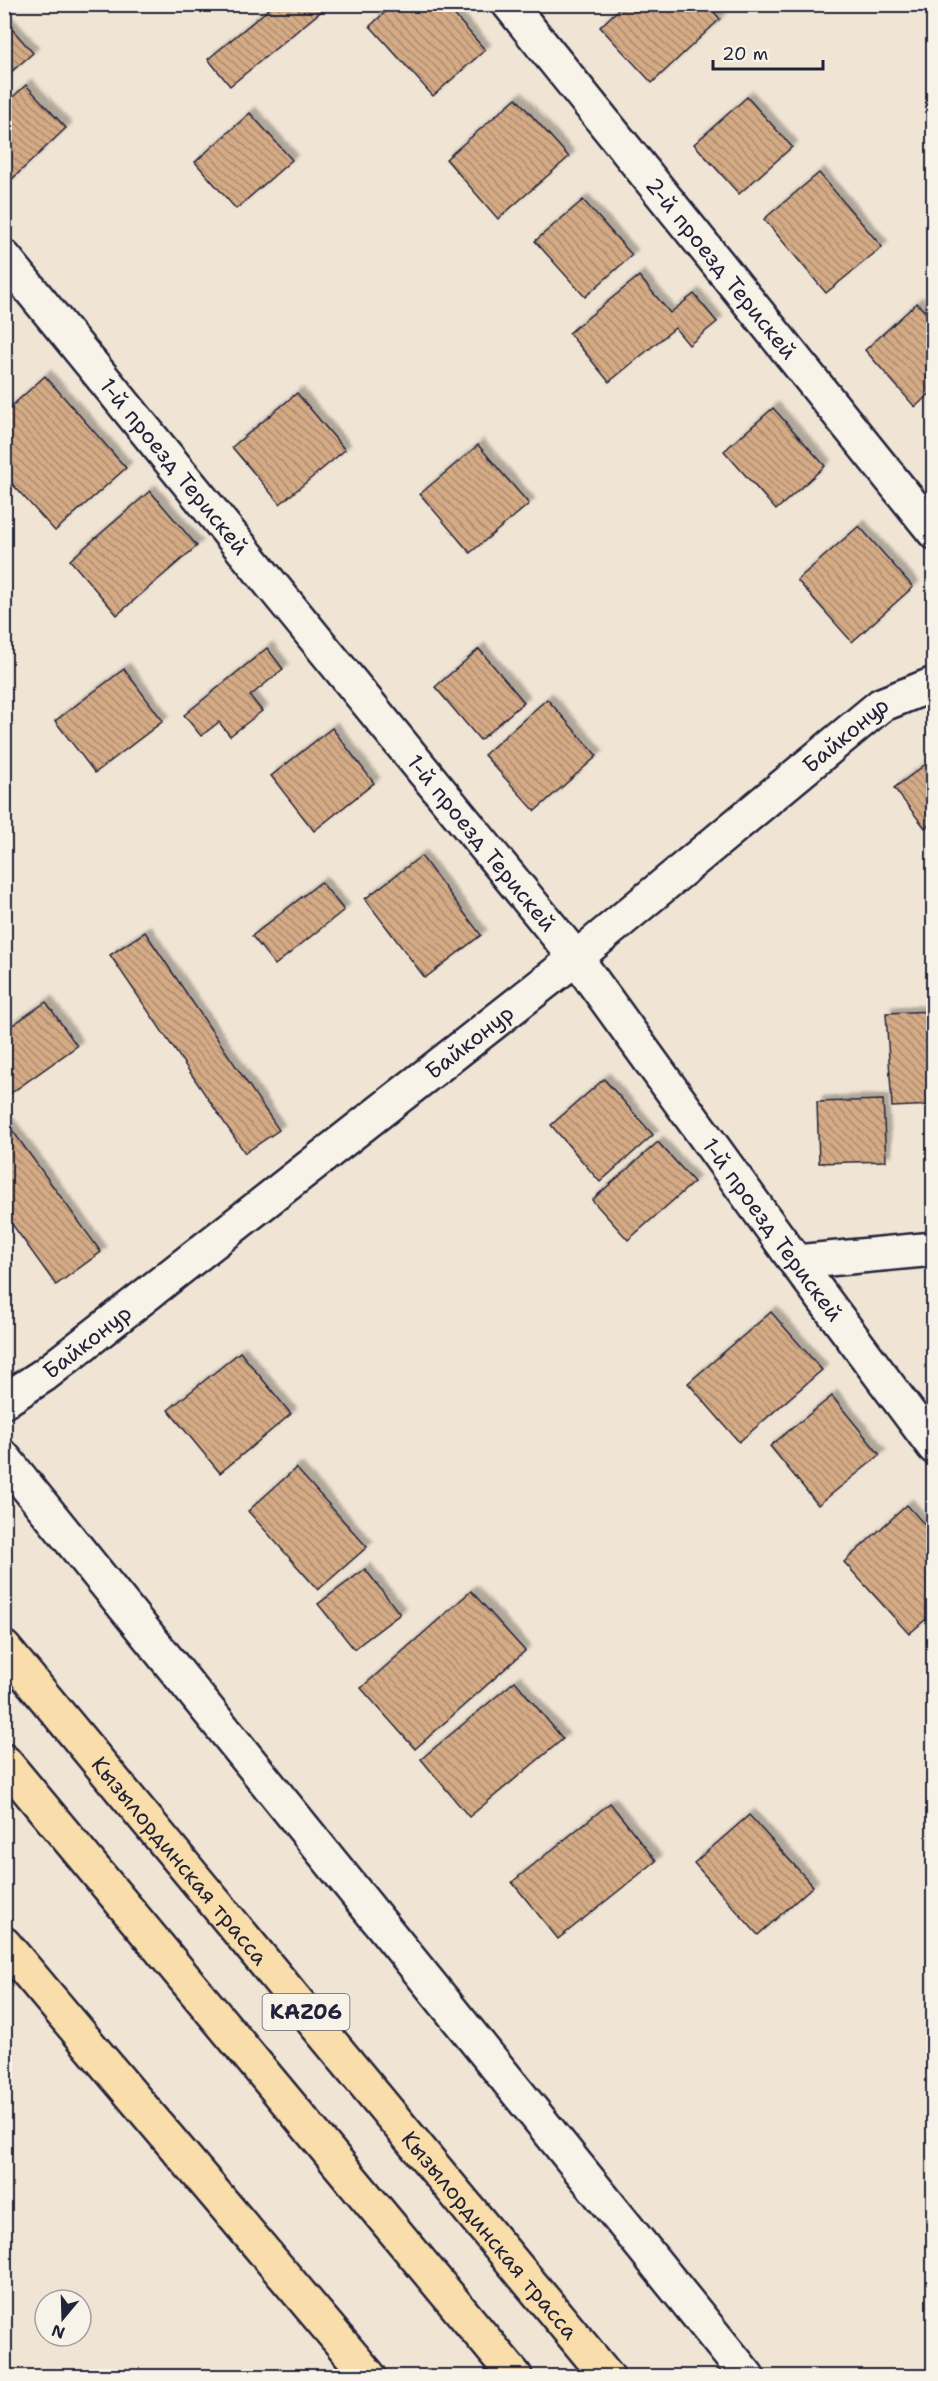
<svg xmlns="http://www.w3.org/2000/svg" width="938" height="2381" viewBox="0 0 938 2381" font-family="'Shantell Sans',sans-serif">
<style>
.building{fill:url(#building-back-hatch);stroke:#22223b;stroke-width:1.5;filter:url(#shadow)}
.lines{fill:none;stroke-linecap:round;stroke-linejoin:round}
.minor-casing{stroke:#22223b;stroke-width:38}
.highway-casing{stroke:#22223b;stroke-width:38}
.minor{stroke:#f7f3e8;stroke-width:33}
.highway{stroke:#f9deab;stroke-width:33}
.labels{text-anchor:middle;stroke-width:6;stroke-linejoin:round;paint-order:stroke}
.shield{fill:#f7f3e8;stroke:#62616f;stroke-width:1.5}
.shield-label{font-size:21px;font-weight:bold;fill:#22223b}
.street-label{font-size:22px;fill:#22223b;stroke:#f7f3e8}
</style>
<defs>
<pattern id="building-back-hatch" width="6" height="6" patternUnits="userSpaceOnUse" patternTransform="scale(1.5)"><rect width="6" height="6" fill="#d5ab86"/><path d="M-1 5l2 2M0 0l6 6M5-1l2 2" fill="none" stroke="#ac8b6f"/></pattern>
<filter id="shadow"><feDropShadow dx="5.5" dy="-5.5" stdDeviation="1.5" flood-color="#0004"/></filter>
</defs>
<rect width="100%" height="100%" fill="#f0e5d4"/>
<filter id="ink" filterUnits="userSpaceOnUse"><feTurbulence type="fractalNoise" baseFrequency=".0167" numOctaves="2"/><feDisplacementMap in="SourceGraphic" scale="12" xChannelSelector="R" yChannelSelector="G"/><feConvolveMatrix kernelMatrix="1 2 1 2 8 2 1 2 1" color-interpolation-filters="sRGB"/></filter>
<g filter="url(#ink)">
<g class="building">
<polygon points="275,4 330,4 230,86 208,59"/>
<polygon points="394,4 445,4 485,50 433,96 370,26"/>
<polygon points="624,4 707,4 720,19 652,83 600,27"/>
<polygon points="4,20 33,53 4,78"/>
<polygon points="26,85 66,128 7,184 4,181 4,105"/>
<polygon points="747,97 792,147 739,194 694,144"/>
<polygon points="516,98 569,157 498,219 446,159"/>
<polygon points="250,113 292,160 236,209 195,162"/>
<polygon points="819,173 882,247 826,293 764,219"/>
<polygon points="583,200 632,255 585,297 535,241"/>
<polygon points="639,276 670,313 694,294 717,322 689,345 675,328 609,382 569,333"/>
<polygon points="917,303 934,321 934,390 915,407 865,350"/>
<polygon points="45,376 126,468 55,531 4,475 4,413"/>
<polygon points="297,393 345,450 280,504 232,447"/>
<polygon points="773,408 825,466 776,510 724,451"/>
<polygon points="478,445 529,504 470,553 420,494"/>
<polygon points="150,491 197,546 117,615 70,560"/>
<polygon points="859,526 913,587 852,642 797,580"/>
<polygon points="267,648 283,669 250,696 262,711 230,736 219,722 201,736 184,715"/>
<polygon points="479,649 524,702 480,740 435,687"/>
<polygon points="124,669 163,721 95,773 55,721"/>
<polygon points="547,699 597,756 535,811 484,755"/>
<polygon points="332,728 374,783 314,831 271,776"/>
<polygon points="934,758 934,821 925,828 894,788"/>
<polygon points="421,856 481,935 425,978 365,899"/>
<polygon points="321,882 344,910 275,965 252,936"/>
<polygon points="145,932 279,1130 245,1153 110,955"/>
<polygon points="46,1002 77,1046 4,1098 4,1031"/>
<polygon points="934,1011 934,1105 892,1107 886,1013"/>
<polygon points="604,1079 653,1135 600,1182 551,1125"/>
<polygon points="883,1100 886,1161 819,1163 817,1102"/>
<polygon points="4,1119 101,1252 56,1285 4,1213"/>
<polygon points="658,1142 694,1182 628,1240 592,1200"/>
<polygon points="771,1312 822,1370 739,1442 688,1383"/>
<polygon points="240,1352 291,1414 220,1473 168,1410"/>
<polygon points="832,1396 880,1455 818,1505 770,1446"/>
<polygon points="296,1468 367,1547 318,1590 248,1511"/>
<polygon points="907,1505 934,1535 934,1612 909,1634 844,1562"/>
<polygon points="365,1569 400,1614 354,1649 318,1604"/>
<polygon points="471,1591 525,1651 415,1749 361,1688"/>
<polygon points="515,1681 563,1739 469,1817 421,1759"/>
<polygon points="610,1803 656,1861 558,1939 512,1882"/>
<polygon points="749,1815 813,1886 758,1935 694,1863"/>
</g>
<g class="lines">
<defs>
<g id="minor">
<path id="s1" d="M509 4 934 532"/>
<path id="s2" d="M4 257 576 958 796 1262 934 1447"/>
<polyline points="796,1262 934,1249"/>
<path id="s3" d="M4 1401 44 1375 576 958 881 705 934 684"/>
<polyline points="4,1458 747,2376"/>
</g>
<g id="highway">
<path id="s4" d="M4 1648 607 2376"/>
<polyline points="4,1761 515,2376"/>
<polyline points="4,1944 369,2376"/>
</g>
</defs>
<use href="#minor" class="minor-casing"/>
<use href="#highway" class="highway-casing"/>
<use href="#minor" class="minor"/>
<use href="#highway" class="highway"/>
</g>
</g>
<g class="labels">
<rect class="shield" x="262.5" y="1994" width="87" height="36" rx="4.5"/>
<g class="shield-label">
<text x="306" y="2019">KАZ06</text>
</g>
<g class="street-label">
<text dy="8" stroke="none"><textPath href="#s1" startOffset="339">2-й проезд Терискей</textPath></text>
<text dy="8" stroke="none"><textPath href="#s2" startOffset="270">1-й проезд Терискей</textPath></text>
<text dy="8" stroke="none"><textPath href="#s3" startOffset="1074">Байконур</textPath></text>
<text dy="8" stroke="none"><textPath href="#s2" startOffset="756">1-й проезд Терискей</textPath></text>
<text dy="8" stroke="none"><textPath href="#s3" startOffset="588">Байконур</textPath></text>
<text dy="8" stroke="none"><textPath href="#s2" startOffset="1240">1-й проезд Терискей</textPath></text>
<text dy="8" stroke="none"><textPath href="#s3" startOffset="102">Байконур</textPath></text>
<text dy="8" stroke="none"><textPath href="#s4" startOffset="276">Кызылординская трасса</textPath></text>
<text dy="8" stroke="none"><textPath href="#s4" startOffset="762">Кызылординская трасса</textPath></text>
</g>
</g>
<rect width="938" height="2381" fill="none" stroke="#f7f3e8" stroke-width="24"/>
<rect x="12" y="12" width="914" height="2357" fill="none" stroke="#22223b" stroke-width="2" filter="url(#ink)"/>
<g transform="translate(63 2318) rotate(199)"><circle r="28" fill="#f7f3e8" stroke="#a29fa3" stroke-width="1.5"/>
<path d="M0-4.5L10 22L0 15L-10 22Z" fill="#22223b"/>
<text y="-9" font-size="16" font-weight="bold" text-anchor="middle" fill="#22223b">N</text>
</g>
<path d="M713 60v9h110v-9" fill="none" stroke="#22223b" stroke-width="3"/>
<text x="722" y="60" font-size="18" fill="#22223b" stroke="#f7f3e8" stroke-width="4.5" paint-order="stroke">20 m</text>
</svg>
